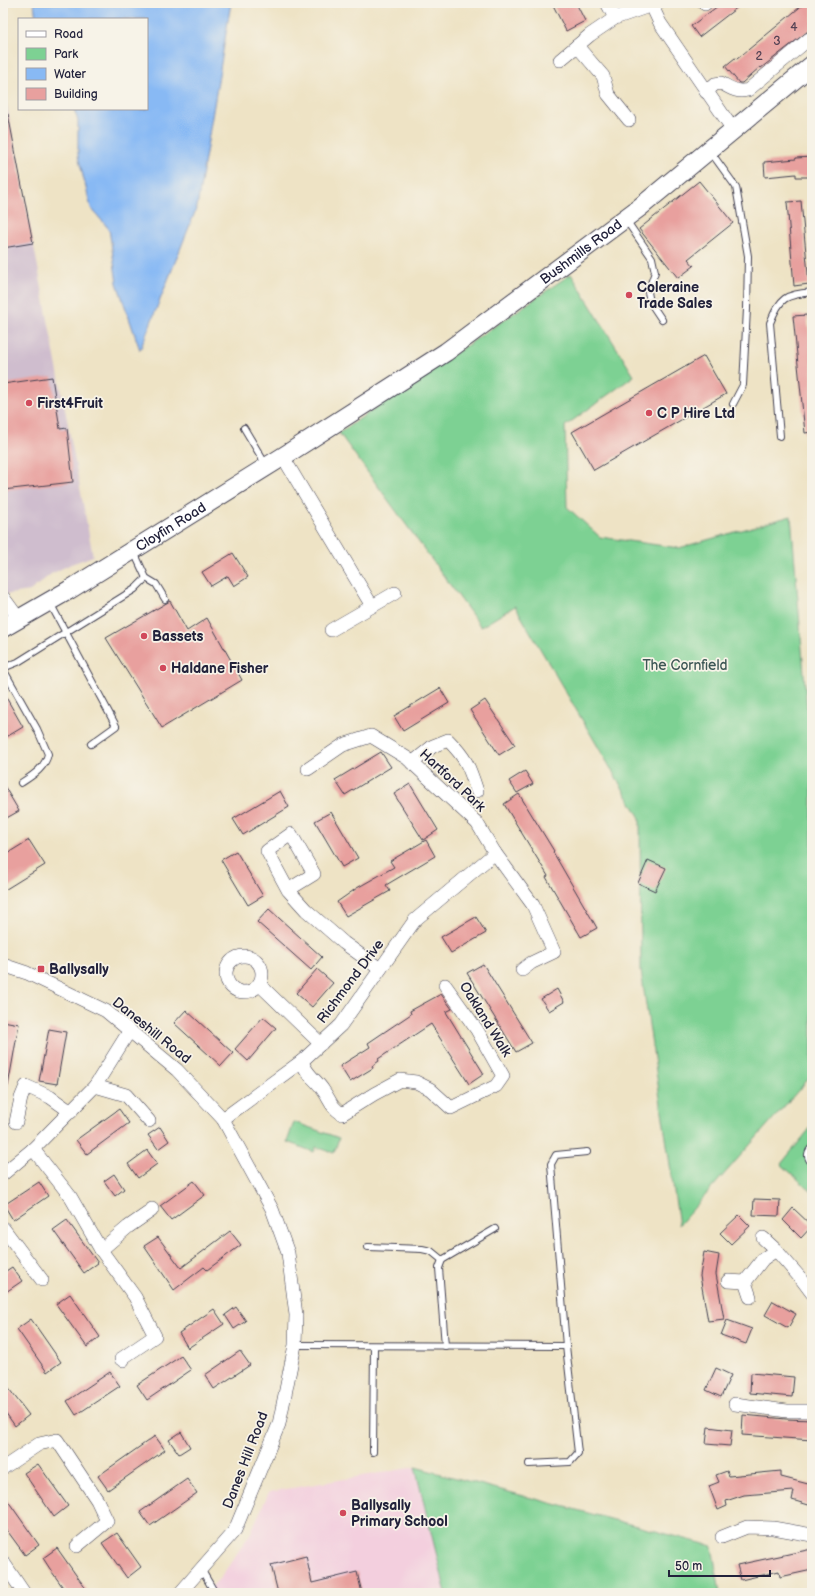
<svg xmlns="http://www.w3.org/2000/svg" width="815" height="1596" viewBox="0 0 815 1596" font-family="'Balsamiq Sans',sans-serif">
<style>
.built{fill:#f3cfde}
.industrial{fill:#cfbdce}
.green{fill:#7dd193;stroke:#507a67}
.water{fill:#88b9f4;stroke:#556e98}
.building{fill:#e8a09e}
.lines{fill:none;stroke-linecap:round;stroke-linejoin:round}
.service-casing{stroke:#413f50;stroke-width:8}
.minor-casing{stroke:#413f50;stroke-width:14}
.secondary-casing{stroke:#413f50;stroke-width:20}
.service{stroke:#fff;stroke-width:6}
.minor{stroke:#fff;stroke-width:13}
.secondary{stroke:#fff;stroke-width:18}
.poi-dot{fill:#d1495b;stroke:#f7f3e8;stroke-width:1.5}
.labels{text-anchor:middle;stroke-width:3.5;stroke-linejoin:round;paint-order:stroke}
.number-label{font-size:12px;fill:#544254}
.street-label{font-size:14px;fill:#22223b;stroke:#f7f3e8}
.poi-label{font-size:14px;font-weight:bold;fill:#22223b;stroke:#f7f3e8;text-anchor:start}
.park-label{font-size:14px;fill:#3d5755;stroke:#f7f3e8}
</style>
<rect width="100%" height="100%" fill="#f7f3e8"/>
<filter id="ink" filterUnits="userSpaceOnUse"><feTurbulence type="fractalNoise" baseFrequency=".025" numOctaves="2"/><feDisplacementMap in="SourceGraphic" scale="8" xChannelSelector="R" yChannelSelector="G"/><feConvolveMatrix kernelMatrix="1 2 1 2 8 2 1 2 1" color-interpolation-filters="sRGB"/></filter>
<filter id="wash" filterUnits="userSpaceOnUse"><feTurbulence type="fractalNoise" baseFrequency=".012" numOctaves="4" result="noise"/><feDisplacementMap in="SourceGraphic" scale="16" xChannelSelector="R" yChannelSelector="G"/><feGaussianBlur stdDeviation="0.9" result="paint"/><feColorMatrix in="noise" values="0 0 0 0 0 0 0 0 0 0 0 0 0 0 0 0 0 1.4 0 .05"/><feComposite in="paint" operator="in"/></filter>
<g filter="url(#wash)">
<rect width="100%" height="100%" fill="#eee3c5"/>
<polygon class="built" points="415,1467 446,1593 205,1593 221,1577 250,1534 269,1492"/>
<polygon class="industrial" points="3,84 93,556 71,564 51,574 30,591 3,595"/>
<g class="green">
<polygon points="571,274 634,376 565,426 567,507 600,537 679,548 791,516 812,770 812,1075 679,1225 641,971 640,818 515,606 481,627 339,433"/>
<polygon points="294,1122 339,1138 334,1153 316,1147 314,1152 287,1142"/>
<polygon points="812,1126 812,1192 781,1164"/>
<polygon points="415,1467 712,1546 720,1593 446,1593"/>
</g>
<polygon class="water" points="34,3 231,3 197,207 140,350 117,283 109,229 91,208 78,156 78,121 74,109 147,109 147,19 36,19"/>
<g id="blocks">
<g class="building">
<polygon points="552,3 576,3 585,21 566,31"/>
<polygon points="722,3 743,3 699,37 691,26"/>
<polygon points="805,3 812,3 812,28 761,68 760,67 742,83 739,83 725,66 735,58 737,59"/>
<polygon points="8,114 33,243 3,248 3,115"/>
<polygon points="812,157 812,177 796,177 796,174 765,177 764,162 796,159 796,158"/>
<polygon points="699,181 733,223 688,259 694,266 678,278 639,229"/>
<polygon points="801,201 809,284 794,286 787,202"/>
<polygon points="807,315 812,357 812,432 805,433 793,316"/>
<polygon points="704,356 726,394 594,470 572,432"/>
<polygon points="52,377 60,429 67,428 73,482 3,490 3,384"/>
<polygon points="233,553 248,577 234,586 228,576 211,586 202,572"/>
<polygon points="170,601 187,631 207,618 242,680 162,728 106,638"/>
<polygon points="440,688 449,703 403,731 394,716"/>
<polygon points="3,692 23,727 3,739"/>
<polygon points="485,700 515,745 499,755 470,710"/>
<polygon points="381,752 391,767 345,795 335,780"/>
<polygon points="525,771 533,784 517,793 509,781"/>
<polygon points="3,784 19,811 3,820"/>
<polygon points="410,784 438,830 423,840 394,794"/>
<polygon points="280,791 289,807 243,835 233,819"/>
<polygon points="519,794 554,851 553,852 597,928 581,937 546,877 548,876 504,804"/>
<polygon points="331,812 358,858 342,867 315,821"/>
<polygon points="29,840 45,865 3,891 3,856"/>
<polygon points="426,840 435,856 386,885 390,891 346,916 337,902 357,888 394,867 390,861"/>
<polygon points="236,851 263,896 248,905 221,860"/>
<polygon points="648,860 666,868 655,891 638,883"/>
<polygon points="269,909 322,957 311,970 257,922"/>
<polygon points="476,917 486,933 451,953 441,937"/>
<polygon points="483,964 532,1043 516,1052 467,973"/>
<polygon points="317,969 333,983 312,1007 296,993"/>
<polygon points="557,989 564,1002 549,1011 541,999"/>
<polygon points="441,994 452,1009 446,1012 484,1074 469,1084 431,1024 378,1059 379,1061 372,1066 373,1068 350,1082 340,1066 370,1047 368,1043 411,1014 410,1011"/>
<polygon points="186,1010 233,1053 221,1066 174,1023"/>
<polygon points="263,1017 276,1028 248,1061 235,1049"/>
<polygon points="3,1021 19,1024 8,1086 3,1085"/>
<polygon points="49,1029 66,1032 57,1084 39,1081"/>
<polygon points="119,1109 129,1123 87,1154 76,1140"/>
<polygon points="160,1127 169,1141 158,1149 148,1135"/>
<polygon points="147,1150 157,1164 138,1178 128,1164"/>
<polygon points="114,1174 124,1189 115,1196 104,1181"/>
<polygon points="194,1181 205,1195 171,1220 160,1206"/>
<polygon points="39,1182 48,1196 13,1220 4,1205"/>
<polygon points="754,1199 780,1200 779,1216 753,1215"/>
<polygon points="793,1208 812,1226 801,1238 783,1220"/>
<polygon points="739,1215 750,1226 731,1244 720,1233"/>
<polygon points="67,1220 98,1263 84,1273 53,1230"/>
<polygon points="230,1231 241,1245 207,1270 204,1267 174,1290 144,1246 158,1237 181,1268"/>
<polygon points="704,1252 719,1255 716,1274 724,1319 708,1321 700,1276"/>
<polygon points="12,1267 22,1281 3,1294 3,1273"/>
<polygon points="70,1294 100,1337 87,1347 56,1304"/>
<polygon points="773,1301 796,1314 788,1328 765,1315"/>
<polygon points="236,1307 246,1321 234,1329 225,1315"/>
<polygon points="214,1309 224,1324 188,1348 179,1333"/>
<polygon points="31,1319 61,1362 47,1372 17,1329"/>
<polygon points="727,1320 752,1329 746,1344 721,1335"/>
<polygon points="240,1351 250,1365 214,1389 205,1375"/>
<polygon points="181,1356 191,1370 147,1400 137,1385"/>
<polygon points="716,1368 731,1375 721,1397 706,1390"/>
<polygon points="110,1372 120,1386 76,1415 67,1401"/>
<polygon points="751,1373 794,1377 792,1397 750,1393"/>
<polygon points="3,1381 29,1415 15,1426 3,1409"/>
<polygon points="743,1415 786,1419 812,1420 812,1440 742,1435"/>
<polygon points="708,1427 732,1430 730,1446 706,1444"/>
<polygon points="181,1432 190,1447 179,1454 169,1440"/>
<polygon points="155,1436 165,1450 108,1490 98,1476"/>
<polygon points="38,1464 68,1506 54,1517 24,1473"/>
<polygon points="727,1471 729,1476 781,1471 781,1477 812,1485 812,1506 792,1500 794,1491 744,1495 726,1501 727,1506 718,1510 709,1486 719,1482 716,1475"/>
<polygon points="187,1479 197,1493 150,1526 140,1512"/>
<polygon points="3,1494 39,1545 25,1555 3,1525"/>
<polygon points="117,1533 141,1567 127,1578 102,1543"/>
<polygon points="57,1548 76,1575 89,1593 67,1593 52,1572 43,1558"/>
<polygon points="812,1549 812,1570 780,1577 779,1571 741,1580 737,1565"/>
<polygon points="306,1556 312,1583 357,1572 362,1593 278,1593 271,1565"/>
</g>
</g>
</g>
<g filter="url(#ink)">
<use href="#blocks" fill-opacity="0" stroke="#413f50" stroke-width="1"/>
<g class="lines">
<defs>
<g id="service">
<polyline points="710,151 736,187 748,256 747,309 743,385 733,404"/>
<polyline points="626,220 652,258 655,272 648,292 650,302 662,320"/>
<polyline points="244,428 266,465"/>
<path d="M780 436 770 323C780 297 785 295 812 292"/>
<polyline points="134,552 146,578 156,584 165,599"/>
<polyline points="50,603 116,726 91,744"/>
<polyline points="3,668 18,662 135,589 146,578"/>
<path d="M3 669 37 729 48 754C45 768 33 775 21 783"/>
<path d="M812 1147C806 1154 807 1157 812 1164"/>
<polyline points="368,1247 422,1249 431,1251 442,1260"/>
<polyline points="295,1345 566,1346"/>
<polyline points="445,1346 439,1268 442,1260 495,1229"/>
<polyline points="373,1452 374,1346"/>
<polyline points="529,1464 570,1462 578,1453 566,1346 551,1164 556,1155 587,1152"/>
<polyline points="201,1569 215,1593"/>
</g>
<g id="minor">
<polyline points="607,3 615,18"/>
<polyline points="705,4 706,3"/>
<polyline points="652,6 660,23 734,131"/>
<polyline points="577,46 603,76 608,94 629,120"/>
<polyline points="560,60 590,35 615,18 658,3"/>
<path d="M706 92 715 84 721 83C731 88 736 93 748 90L809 39"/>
<polyline points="283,457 372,606"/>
<polyline points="3,597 19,619"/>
<polyline points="331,630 395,593"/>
<path d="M412 763 433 746 448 740C466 758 469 766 477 791"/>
<polyline points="308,769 343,745 371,736 407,758 477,823 495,853 533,905 554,952 531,963 522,970"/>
<polyline points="288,890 314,874 291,834 267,851 288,890 306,910 344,943 380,969"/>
<circle cx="244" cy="974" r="18"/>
<polyline points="3,965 27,973 106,1011 177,1070 223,1119 272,1209 288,1253 296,1315 295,1345 279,1424 235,1530 180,1593"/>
<polyline points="259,984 321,1044"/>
<path d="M302 1061C306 1075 316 1079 323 1090 331 1101 330 1106 342 1114L374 1094 400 1080 416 1082 430 1089 451 1108 496 1086 503 1076 477 1030 445 985"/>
<polyline points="95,1086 126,1095 149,1121"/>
<polyline points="223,1119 302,1061 341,1025 415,920 495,853"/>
<polyline points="16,1122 21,1098 26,1086 50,1097 71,1112"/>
<polyline points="33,1149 70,1196 101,1250 135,1297 155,1336 121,1359 123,1360"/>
<polyline points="3,1174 33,1149 95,1086 130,1030"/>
<polyline points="3,1228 42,1280"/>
<polyline points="763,1238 776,1250"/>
<polyline points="101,1250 128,1227 151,1211 152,1209"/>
<polyline points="728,1281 745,1282 750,1297"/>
<polyline points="745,1282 763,1259 776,1250 803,1281 812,1293"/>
<polyline points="735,1404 787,1411 812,1411"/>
<polyline points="3,1468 39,1444 57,1440 97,1500 107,1521 77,1546"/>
<polyline points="722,1537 747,1527 773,1528 812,1535"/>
<polyline points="3,1562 24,1593"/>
</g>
<g id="secondary">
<path id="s1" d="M3 628 69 590 287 454 446 352 639 208 812 65"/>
</g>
</defs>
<use href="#service" class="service-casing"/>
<use href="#minor" class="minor-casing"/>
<use href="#secondary" class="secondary-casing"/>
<use href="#service" class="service"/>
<use href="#minor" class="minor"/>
<use href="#secondary" class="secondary"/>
</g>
</g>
<g class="poi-dot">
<circle cx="629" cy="295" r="4"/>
<circle cx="29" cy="403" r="4"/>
<circle cx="649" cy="413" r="4"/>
<circle cx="144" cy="636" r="4"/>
<circle cx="163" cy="668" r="4"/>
<rect x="37" y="965" width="8" height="8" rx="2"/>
<circle cx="343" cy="1513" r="4"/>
</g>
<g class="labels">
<g class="number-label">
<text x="794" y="31">4</text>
<text x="777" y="45">3</text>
<text x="759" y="60">2</text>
</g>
<g class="street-label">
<text dy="5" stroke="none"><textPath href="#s1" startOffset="690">Bushmills Road</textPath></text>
<text dy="5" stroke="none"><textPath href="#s1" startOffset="196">Cloyfin Road</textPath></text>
<text transform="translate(453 780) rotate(43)" y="5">Hartford Park</text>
<text transform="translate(350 981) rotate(-53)" y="5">Richmond Drive</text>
<text transform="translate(486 1019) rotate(58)" y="5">Oakland Walk</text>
<text transform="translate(152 1030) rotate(39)" y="5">Daneshill Road</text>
<text transform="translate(245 1460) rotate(-69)" y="5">Danes Hill Road</text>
</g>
<g class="poi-label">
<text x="637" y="292">Coleraine<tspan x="637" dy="16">Trade Sales</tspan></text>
<text x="37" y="408">First4Fruit</text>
<text x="657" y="418">C P Hire Ltd</text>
<text x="152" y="641">Bassets</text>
<text x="171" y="673">Haldane Fisher</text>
<text x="49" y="974">Ballysally</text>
<text x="351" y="1510">Ballysally<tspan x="351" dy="16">Primary School</tspan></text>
</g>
<g class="park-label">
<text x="685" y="670">The Cornfield</text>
</g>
</g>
<rect width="815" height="1596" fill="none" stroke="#f7f3e8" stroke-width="16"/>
<rect x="18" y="18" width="130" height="92" fill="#f7f3e8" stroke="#a29fa3"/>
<rect x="26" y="31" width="20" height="6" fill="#ffffff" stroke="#a29fa3"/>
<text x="54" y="38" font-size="12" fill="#22223b">Road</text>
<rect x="26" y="48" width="20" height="12" fill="#7dd193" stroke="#a29fa3"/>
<text x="54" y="58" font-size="12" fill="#22223b">Park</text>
<rect x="26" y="68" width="20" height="12" fill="#88b9f4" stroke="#a29fa3"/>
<text x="54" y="78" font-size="12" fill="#22223b">Water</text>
<rect x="26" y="88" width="20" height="12" fill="#e8a09e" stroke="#a29fa3"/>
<text x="54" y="98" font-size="12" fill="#22223b">Building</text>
<path d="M669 1570v6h101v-6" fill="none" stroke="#22223b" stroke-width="2"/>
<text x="675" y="1570" font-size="12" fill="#22223b" stroke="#f7f3e8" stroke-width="3" paint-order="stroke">50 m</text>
</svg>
